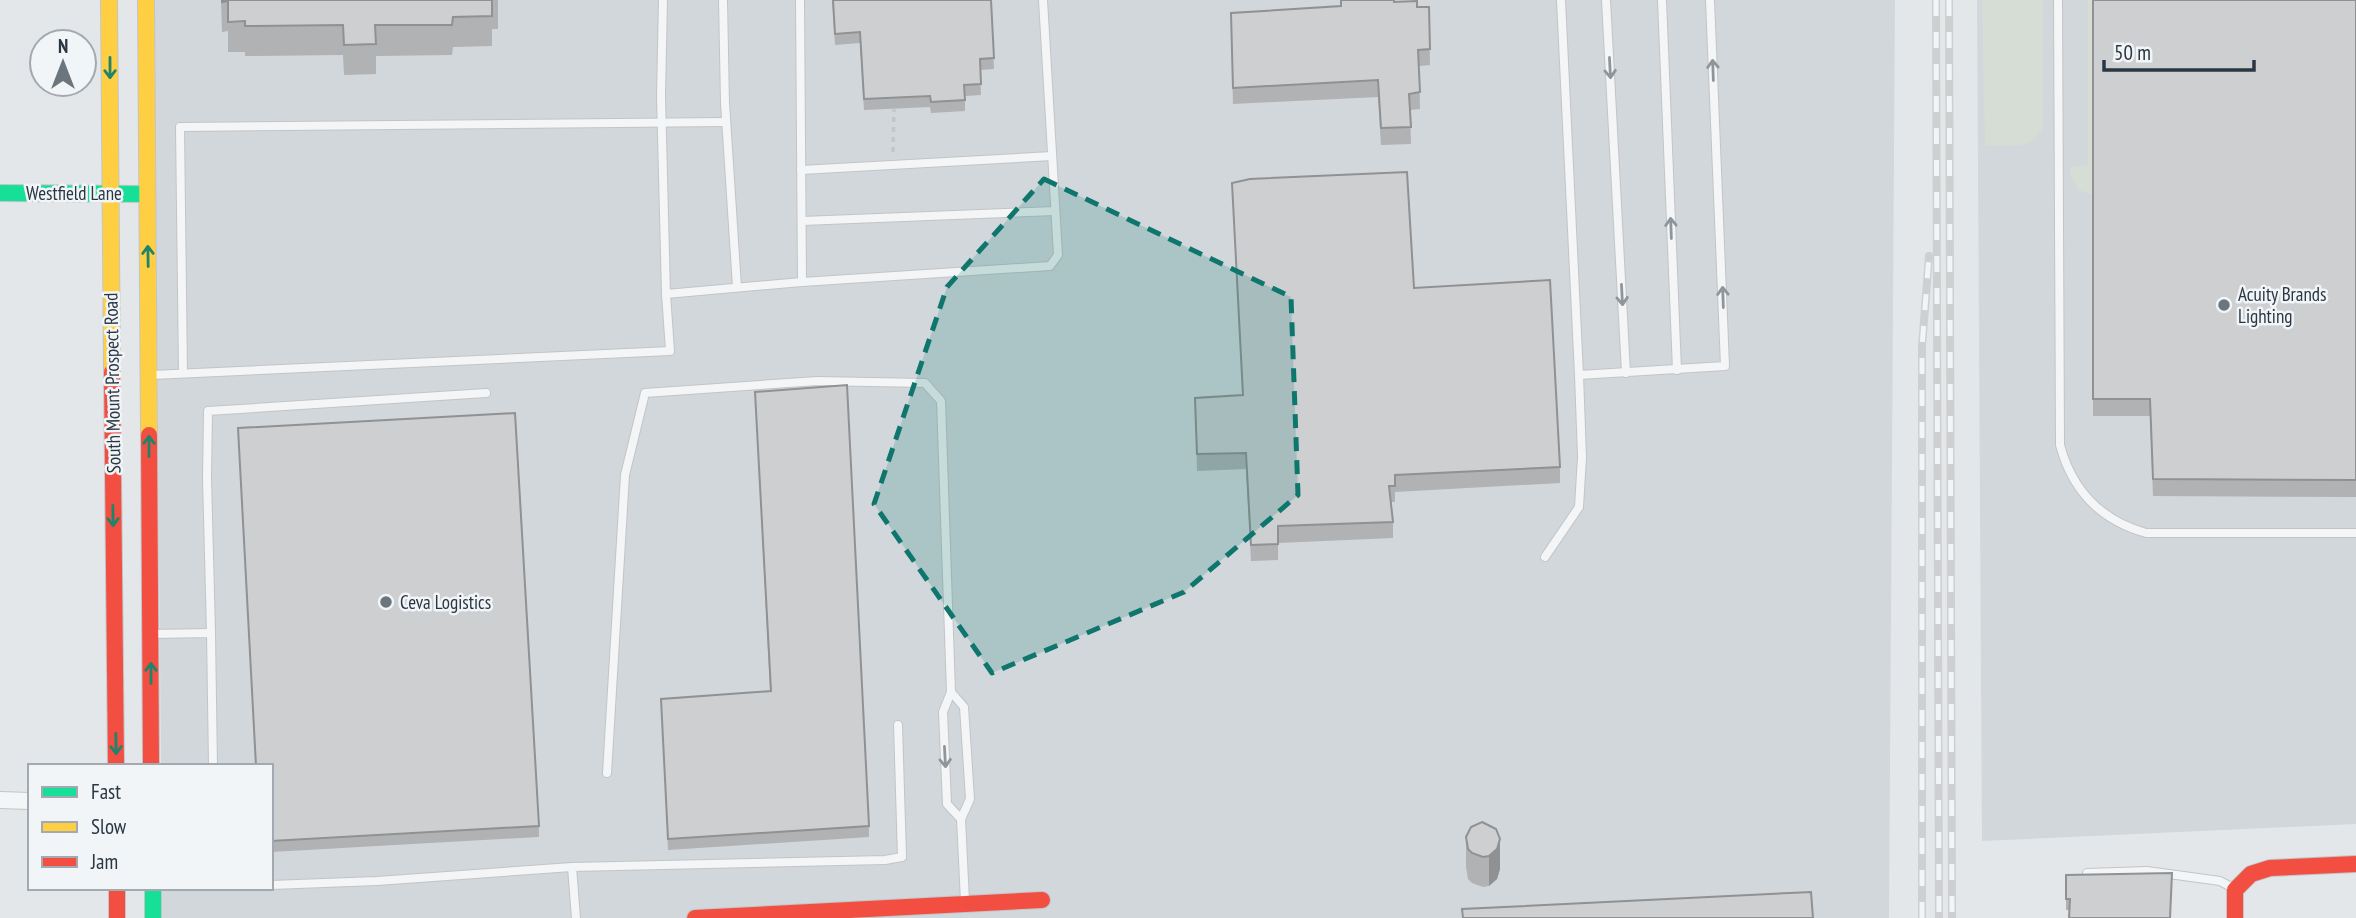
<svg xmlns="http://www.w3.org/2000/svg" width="2356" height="918" viewBox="0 0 2356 918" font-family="'PT Sans Narrow',sans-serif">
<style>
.built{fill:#d2d7dc}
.green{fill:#d6ddd5}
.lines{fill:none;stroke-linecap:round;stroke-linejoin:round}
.lane-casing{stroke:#c2c5c7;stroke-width:10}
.street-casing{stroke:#c2c5c7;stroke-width:18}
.fast-casing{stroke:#c2c5c7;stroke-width:18}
.slow-casing{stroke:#c2c5c7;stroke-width:18}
.jam-casing{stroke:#c2c5c7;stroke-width:18}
.path{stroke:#c3c7c9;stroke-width:3.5;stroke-dasharray:5 5;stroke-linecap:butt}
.lane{stroke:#f3f5f6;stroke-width:8}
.street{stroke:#f3f5f6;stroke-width:16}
.fast{stroke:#16e098;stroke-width:16}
.slow{stroke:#ffcf43;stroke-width:16}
.jam{stroke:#f24e42;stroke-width:16}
.rail-casing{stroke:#cdcfd1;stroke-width:8}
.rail{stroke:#f2f5f8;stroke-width:5;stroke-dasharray:16;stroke-linecap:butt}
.wall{fill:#b0b2b4}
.shaded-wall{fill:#909192}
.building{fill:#cdcfd1;stroke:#909192;stroke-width:2}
.oneway{stroke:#218369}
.oneway2{stroke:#8e969c}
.marked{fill:#0f766e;fill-opacity:0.2;stroke:#0f766e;stroke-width:5;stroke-dasharray:14 9;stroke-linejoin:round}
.poi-dot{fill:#6b757d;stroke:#f2f5f8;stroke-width:2.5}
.labels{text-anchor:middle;stroke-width:5;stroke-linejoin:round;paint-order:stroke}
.street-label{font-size:19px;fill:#2a3743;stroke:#f2f5f8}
.poi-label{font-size:19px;fill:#2a3743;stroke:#f2f5f8;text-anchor:start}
</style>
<rect width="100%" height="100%" fill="#e4e7e9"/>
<g class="built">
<polygon points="154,0 1895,0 1889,918 162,918 162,888 271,888 271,766 161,766"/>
<polygon points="1977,0 2356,0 2356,824 1982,841"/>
</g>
<g class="green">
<path d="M1982 0H2043V126C2033 152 2008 145 1985 145Z"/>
<polygon points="2088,0 2093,0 2093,195 2079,190 2071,178 2070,167 2088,165"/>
</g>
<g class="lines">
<defs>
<g id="lane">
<polyline points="663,0 661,96 666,294"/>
<polyline points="723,0 725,103 737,287"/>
<polyline points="1561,0 1579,375 1725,366 1710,0"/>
<polyline points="1606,0 1626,373"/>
<polyline points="1662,0 1677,370"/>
<path d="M2058 0 2060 445C2072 490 2100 520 2146 533H2356"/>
<polyline points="801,170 1052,156"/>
<polyline points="802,221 1055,211"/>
<polyline points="802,282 1050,266 1058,255 1043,0"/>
<polyline points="183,373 180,127 726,122"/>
<polyline points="152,375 670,351 666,294 802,282 800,0"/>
<polyline points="1545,557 1579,507 1582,457 1579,375"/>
<polyline points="211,633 207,478 208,411 486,393"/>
<polyline points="151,634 211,633 213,766"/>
<polyline points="951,692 964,707 970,799 961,819 965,901"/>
<polyline points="607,773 625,475 645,393 817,381 925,383 941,401 951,692 943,712 947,804 961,819"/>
<polyline points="2087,873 2147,871 2220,881 2233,888"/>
<polyline points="271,885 377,881 572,867"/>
<polyline points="576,918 572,867 885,860 902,857 898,725"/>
</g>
<polyline id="street" points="0,800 30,801"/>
<g id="fast">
<polyline points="0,193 147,194"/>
<polyline points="153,888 153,918"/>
</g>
<g id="slow">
<polyline points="109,0 112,372"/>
<polyline points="146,0 149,435"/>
</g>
<g id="jam">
<polyline points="112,372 116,766"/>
<polyline points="149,435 151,766"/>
<polyline points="117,888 117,918"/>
<polyline points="695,918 1042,900"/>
<polyline points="2235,918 2235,890 2251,874 2270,868 2356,864"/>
</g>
</defs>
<use href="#lane" class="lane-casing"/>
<use href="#street" class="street-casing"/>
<use href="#fast" class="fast-casing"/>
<use href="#slow" class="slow-casing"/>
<use href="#jam" class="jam-casing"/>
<polyline class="path" points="893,152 894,109"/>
<use href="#lane" class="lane"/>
<use href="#street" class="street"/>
<use href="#fast" class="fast"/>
<use href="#slow" class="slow"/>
<use href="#jam" class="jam"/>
<defs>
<g id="rail">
<polyline points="1936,0 1939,918"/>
<polyline points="1949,0 1952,918"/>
<polyline points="1922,918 1922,347 1929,256"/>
</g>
</defs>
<use href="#rail" class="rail-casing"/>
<use href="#rail" class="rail"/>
</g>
<g class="wall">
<polygon points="221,0 498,0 498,29 492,29 492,46 453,47 452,55 376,56 376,74 344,75 343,55 245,56 245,52 228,52 228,31 222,32"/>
<polygon points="832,0 991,0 994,69 980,70 981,95 965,96 965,111 931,113 930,107 864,110 860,43 835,45"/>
<polygon points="1340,0 1394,0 1394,2 1417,7 1429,7 1430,65 1419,66 1420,109 1410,110 1411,144 1381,145 1378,97 1233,104 1231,29 1340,6"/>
<polygon points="2093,0 2356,0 2356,497 2153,496 2150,416 2093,416"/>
<polygon points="1232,183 1414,288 1560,467 1560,483 1395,492 1395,502 1390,502 1393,522 1393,538 1278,543 1278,560 1251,561 1246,469 1197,471 1195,398 1243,395"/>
<polygon points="755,392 869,826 869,837 668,850 661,699 770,691"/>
<polygon points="238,428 539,826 539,837 271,852 271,766 256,766"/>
<polygon points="1471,827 1500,869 1497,879 1489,886 1483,887 1472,883 1468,879 1466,867 1466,837"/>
<polygon points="2066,875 2170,918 2066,910"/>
</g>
<polygon class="shaded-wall" points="1500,839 1500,869 1497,879 1489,886 1489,856"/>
<g class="building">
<polygon points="222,0 492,0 492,16 453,17 452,25 375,25 376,44 344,45 343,25 245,26 245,21 228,22 228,1 222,2"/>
<polygon points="833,0 991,0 994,58 980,59 981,84 964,85 965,100 931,102 930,96 864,99 860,32 835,34"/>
<polygon points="1341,0 1394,0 1394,2 1417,1 1417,7 1429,7 1430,49 1418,50 1420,92 1409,94 1411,127 1381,128 1378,80 1233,88 1231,13 1341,6"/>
<polygon points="2093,0 2356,0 2356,480 2153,479 2150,399 2093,399"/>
<polygon points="1407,172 1414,288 1550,280 1560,467 1395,475 1395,486 1389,486 1393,522 1278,526 1278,544 1251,545 1246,453 1197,454 1195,398 1243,395 1232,183 1250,179"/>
<polygon points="847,385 869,826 668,839 661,699 771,691 755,392"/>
<polygon points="515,413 539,826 271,841 271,766 256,766 238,428"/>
<polygon points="1482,822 1496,829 1500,839 1497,849 1489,856 1483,857 1472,853 1468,849 1466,837 1471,827"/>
<polygon points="2172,873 2170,918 2069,918 2070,899 2066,899 2066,875"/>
<polygon points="1811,892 1813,918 1463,918 1462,909"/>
</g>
<defs><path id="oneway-shaft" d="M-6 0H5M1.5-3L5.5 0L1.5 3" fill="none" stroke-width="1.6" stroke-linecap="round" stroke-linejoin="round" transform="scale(1.75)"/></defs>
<g class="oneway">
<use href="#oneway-shaft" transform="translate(110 68) rotate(90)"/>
<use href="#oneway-shaft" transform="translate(148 256) rotate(-91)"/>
<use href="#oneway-shaft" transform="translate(149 446) rotate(-90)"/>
<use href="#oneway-shaft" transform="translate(113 516) rotate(89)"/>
<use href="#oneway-shaft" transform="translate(151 673) rotate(-90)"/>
<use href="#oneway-shaft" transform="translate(116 744) rotate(89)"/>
</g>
<g class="oneway2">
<use href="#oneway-shaft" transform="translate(1610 68) rotate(87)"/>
<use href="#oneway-shaft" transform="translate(1713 70) rotate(-92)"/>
<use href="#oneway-shaft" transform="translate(1671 228) rotate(-92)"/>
<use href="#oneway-shaft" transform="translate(1622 295) rotate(87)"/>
<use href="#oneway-shaft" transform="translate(1723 297) rotate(-92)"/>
<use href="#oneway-shaft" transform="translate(945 757) rotate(87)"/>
</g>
<path class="marked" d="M1044 179 1291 297 1298 495 1184 592 992 673 874 504 947 287Z"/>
<g class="poi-dot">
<circle cx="2224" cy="305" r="7"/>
<circle cx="386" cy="602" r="7"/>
</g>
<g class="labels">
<g class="street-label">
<text x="74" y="200">Westfield Lane</text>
<text transform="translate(112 383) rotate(-91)" y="7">South Mount Prospect Road</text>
</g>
<g class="poi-label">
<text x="2238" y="301">Acuity Brands<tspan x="2238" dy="22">Lighting</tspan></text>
<text x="400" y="609">Ceva Logistics</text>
</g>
</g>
<rect x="28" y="764" width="245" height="126" fill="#f2f5f8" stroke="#a2a9b0" stroke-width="2"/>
<rect x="42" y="787" width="35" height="10" fill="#16e098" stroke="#a2a9b0" stroke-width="2"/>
<text x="91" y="799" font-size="21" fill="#2a3743">Fast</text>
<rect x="42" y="822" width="35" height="10" fill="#ffcf43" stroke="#a2a9b0" stroke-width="2"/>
<text x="91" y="834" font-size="21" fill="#2a3743">Slow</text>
<rect x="42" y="857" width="35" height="10" fill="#f24e42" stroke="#a2a9b0" stroke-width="2"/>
<text x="91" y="869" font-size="21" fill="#2a3743">Jam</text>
<g transform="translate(63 63)"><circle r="33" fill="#f2f5f8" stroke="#a2a9b0" stroke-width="2"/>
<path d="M0-5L12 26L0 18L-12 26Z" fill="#6b757d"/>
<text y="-10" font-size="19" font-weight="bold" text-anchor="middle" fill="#2a3743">N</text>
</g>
<path d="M2104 60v10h150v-10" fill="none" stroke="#2a3743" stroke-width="3.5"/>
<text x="2114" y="60" font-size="21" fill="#2a3743" stroke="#f2f5f8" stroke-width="5" paint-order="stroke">50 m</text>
</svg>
